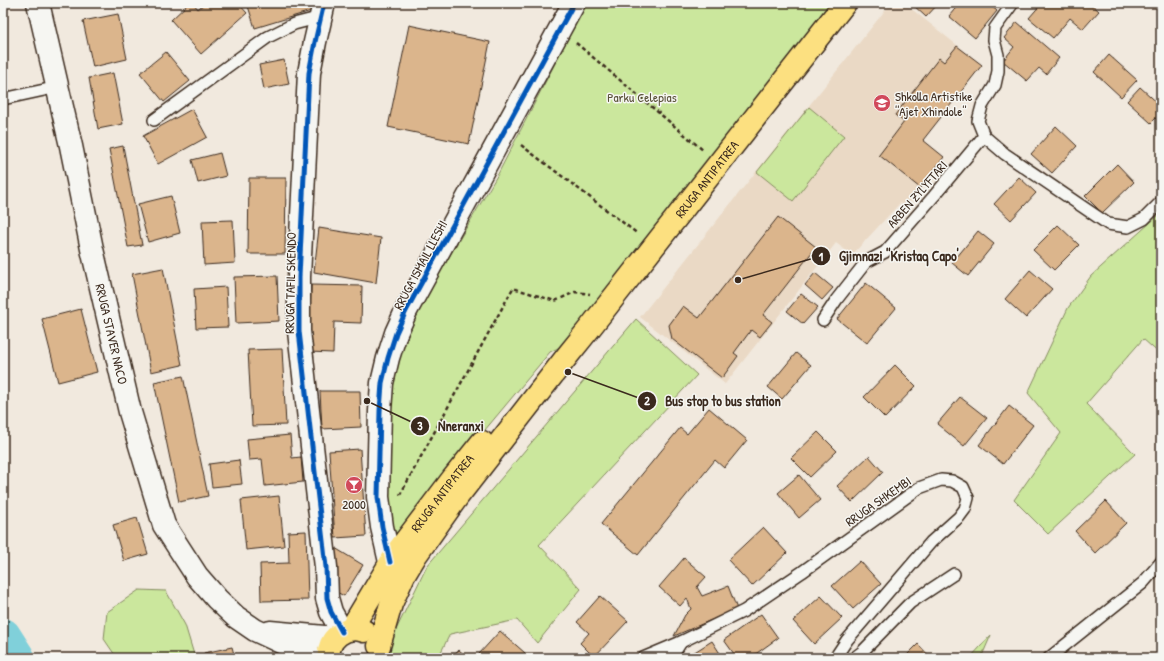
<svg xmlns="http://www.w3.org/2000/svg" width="1164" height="661" viewBox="0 0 1164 661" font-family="'Patrick Hand',sans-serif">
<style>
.built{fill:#ead9c5}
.green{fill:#cbe79d;stroke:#83885e}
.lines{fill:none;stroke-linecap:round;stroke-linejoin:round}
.river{stroke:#80d0da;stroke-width:36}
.building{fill:#dbb58c;stroke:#3b2a1e}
.service-casing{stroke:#3b2a1e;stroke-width:14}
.minor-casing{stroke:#3b2a1e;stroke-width:25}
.secondary-casing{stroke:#3b2a1e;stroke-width:25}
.primary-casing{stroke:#3b2a1e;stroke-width:25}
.path{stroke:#3b2a1e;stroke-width:2.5;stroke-dasharray:4 3;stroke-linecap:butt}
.service{stroke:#f6f6f2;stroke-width:11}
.minor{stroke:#f6f6f2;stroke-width:22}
.secondary{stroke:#f6f6f2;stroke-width:22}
.primary{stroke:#fce080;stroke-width:22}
.cycleway-casing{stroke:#f6f6f2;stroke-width:8}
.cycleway{stroke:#0057b8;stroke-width:5}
.labels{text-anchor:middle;stroke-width:3;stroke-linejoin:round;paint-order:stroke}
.poi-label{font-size:13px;fill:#3b2a1e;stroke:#f6f6f2;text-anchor:start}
.park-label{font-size:13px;fill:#585037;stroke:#f6f6f2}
.street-label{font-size:13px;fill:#3b2a1e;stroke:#f6f6f2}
.leader{fill:none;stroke:#3b2a1e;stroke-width:1.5}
.callout-dot{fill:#3b2a1e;stroke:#f6f6f2;stroke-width:1.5}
.mark-label{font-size:12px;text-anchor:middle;font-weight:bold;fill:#fff}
.callout-label{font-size:14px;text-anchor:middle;font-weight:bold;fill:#3b2a1e;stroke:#f6f6f2;stroke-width:3;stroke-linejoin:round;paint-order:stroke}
</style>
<rect width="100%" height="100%" fill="#f1e9de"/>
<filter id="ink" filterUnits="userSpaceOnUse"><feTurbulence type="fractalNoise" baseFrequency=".025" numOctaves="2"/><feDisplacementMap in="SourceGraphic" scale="8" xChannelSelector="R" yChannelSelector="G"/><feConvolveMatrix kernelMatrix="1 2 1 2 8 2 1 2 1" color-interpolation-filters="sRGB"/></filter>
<g filter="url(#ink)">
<polygon class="built" points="891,3 904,3 982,65 923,140 944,157 906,207 900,203 852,255 836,243 725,384 640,317"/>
<g class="green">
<polygon points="586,3 833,3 568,343 550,352 394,539 385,497 394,371 419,308 498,174"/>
<polygon points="809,107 844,136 793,201 757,172"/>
<polygon points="1161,213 1161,355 1143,339 1086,404 1135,454 1048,534 1014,500 1061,433 1028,393 1068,308 1091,276"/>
<polygon points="636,319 697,375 539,545 581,589 537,643 517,620 450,634 438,658 385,658 391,640 427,566"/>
<polygon points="139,590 166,591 185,625 195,658 117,658 104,639 107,612"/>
<polygon points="991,635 981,658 970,658"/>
</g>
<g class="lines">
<polyline class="river" points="3,636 17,658"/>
</g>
<g class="building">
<polygon points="189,3 193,3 198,9 205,3 238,3 247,13 201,54 171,20"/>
<polygon points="247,3 309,3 311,11 255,28"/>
<polygon points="911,3 939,3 926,17"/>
<polygon points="960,3 988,3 997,11 975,38 949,16"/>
<polygon points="1042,3 1090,3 1099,11 1083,29 1070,18 1053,38 1029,18"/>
<polygon points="118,14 127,59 93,67 83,21"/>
<polygon points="1017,22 1059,58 1046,74 1039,68 1027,81 1003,61 1014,47 1004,38"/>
<polygon points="409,25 490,42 469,144 388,127"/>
<polygon points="957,46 982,65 923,140 944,157 920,188 879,155 904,122 895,115 939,58 944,62"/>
<polygon points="166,52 190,81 164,102 140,73"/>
<polygon points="1109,55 1137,80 1121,97 1094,72"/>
<polygon points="284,60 289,84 264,89 259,65"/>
<polygon points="113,73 123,124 98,129 89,78"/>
<polygon points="1140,87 1161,106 1161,113 1151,123 1127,101"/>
<polygon points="192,109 207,137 158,164 143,136"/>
<polygon points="1056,126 1077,146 1052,173 1031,154"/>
<polygon points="123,146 142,245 128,247 109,149"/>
<polygon points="220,153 226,176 198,183 192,160"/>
<polygon points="1117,164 1134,182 1102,213 1085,196"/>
<polygon points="1019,177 1036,193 1011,220 994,204"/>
<polygon points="249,178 286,178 285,254 248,254"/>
<polygon points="171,196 180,233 148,242 138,204"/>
<polygon points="778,217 816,247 763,315 772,322 760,337 751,330 734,353 738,356 722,378 672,339 669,325 683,306 699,318"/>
<polygon points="233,220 235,263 204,265 202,221"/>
<polygon points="1058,225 1079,245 1054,270 1033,250"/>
<polygon points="319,228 381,238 376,283 314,272"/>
<polygon points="978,231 994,244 968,276 952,263"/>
<polygon points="163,268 182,365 151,372 132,274"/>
<polygon points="1030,270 1052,289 1026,318 1005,299"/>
<polygon points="815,273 833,288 822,300 805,285"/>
<polygon points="277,276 279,321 236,323 234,277"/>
<polygon points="866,283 896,308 867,343 837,319"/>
<polygon points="311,285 362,286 361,323 334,322 333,353 309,352"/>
<polygon points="226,287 228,327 196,328 194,289"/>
<polygon points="801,294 818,307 803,324 787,311"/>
<polygon points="81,309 97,372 58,382 42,319"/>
<polygon points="282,349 286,425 252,426 248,350"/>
<polygon points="796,353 811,365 782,399 768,387"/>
<polygon points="895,365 916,386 885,418 864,397"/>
<polygon points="183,376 208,496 179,502 154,382"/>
<polygon points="320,391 360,391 361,427 322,429"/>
<polygon points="960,397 987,418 964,446 937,424"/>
<polygon points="1009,406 1033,425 1003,464 979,445"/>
<polygon points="709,408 747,440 724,468 715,460 638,555 601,524 680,428 687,434"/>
<polygon points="818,432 837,451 810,477 791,458"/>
<polygon points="290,435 292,458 301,457 303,482 265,486 262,459 249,460 247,439"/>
<polygon points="360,449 366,536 335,538 329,451"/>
<polygon points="869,456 883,472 852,502 837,486"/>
<polygon points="239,460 242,484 212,487 209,464"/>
<polygon points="799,475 820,500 799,518 778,493"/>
<polygon points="279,496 284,546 246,550 241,500"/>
<polygon points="1106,501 1126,523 1095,553 1075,531"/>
<polygon points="137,518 148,554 124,561 113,525"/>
<polygon points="763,527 787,553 752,586 728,560"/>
<polygon points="306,531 308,600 261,601 260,564 289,563 288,532"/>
<polygon points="335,548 363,565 344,596 333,590"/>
<polygon points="684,558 706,577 697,587 702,596 728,586 737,609 674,636 685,615 691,609 687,598 680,606 659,587"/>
<polygon points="860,561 881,584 853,609 832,586"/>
<polygon points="600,596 628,621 594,657 580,643 589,633 577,622"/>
<polygon points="821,596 842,618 814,644 793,621"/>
<polygon points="761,614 778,638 750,658 737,658 724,640"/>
<polygon points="500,631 525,653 521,658 483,658 479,654"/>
<polygon points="712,641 723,658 685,658"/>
<polygon points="918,644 931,658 904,658"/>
<polygon points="232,647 235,658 205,658 204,653"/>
<polygon points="459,650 468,658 452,658"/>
</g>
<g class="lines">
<defs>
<g id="service">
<polyline points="3,99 58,87"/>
<polyline points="154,120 268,37 294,24 321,17"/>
<polyline points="984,136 1005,154 1108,224 1128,227 1144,219 1161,202"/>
<polyline points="823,320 837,299 866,262 885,252 934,196 984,136 978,121 982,106 995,85 998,71 998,55 994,40 995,28 1013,3"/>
<polyline points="643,658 681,642 744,611 802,572 919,488 941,480 952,481 963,487 968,498 965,509 959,517 931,542 847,640 835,658"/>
<polyline points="671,658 681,642"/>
<polyline points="854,658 862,652 910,603 954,574"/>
<polyline points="1049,658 1143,583 1161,562"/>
</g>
<g id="minor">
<polyline points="324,3 315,42 309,73 299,277 299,331 313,455 326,567 327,598 331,612 342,632"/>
<polyline points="390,562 382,527 378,497 380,411 382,383 388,358 396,333 406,311 574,3"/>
</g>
<g id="secondary">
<path id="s1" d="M38 3 71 146 92 249 130 412 164 525 197 576 217 599 236 617 255 630 315 658"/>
<polyline points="270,632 335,638"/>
</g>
<g id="primary">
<path id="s2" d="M351 629 397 552 454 477 482 442"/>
<path id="s3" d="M379 646 391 604 404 575 416 555 458 496 568 355 589 329 845 3"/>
<path d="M329 658C326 639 346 624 364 631"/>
</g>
</defs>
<use href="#service" class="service-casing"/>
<use href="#minor" class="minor-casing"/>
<use href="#secondary" class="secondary-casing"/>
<use href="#primary" class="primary-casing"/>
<g class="path">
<polyline points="576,43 704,151"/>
<polyline points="521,145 638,234"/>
<polyline points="400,495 513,288 555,301 575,292 590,294"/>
</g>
<use href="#service" class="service"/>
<use href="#minor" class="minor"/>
<use href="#secondary" class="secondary"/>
<use href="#primary" class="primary"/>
<defs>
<g id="cycleway">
<polyline points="324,3 315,42 309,73 299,277 299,331 313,455 326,567 327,598 331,612 342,632"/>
<polyline points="390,562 382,527 378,497 380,411 382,383 388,358 396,333 406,311 574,3"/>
</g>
</defs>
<use href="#cycleway" class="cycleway-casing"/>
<use href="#cycleway" class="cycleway"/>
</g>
</g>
<defs>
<symbol id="school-disc" viewBox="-11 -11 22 22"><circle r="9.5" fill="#d1495b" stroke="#f6f6f2"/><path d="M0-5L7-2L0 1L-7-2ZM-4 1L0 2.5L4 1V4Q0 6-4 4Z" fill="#fff"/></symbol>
<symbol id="bar-disc" viewBox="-11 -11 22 22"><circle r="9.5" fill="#d1495b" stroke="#f6f6f2"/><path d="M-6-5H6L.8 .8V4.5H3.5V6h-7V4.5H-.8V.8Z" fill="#fff"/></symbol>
</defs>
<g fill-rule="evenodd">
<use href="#school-disc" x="872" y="93" width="20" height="20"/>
<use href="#bar-disc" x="344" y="475" width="20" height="20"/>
</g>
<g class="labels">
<g class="poi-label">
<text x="895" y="101">Shkolla Artistike<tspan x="895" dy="15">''Ajet Xhindole''</tspan></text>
<text x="354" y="509" text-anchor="middle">2000</text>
</g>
<g class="park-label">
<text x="642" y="102">Parku Celepias</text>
</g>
<g class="street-label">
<text dy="5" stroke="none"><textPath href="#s3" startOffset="574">RRUGA ANTIPATREA</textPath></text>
<text transform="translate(917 194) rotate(-49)" y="5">ARBEN ZYLYFTARI</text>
<text transform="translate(420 265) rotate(-62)" y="5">RRUGA ISMAIL LLESHI</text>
<text transform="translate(290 283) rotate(-89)" y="5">RRUGA TAFIL SKENDO</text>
<text dy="5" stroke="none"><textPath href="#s1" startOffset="339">RRUGA STAVER NACO</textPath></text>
<text dy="5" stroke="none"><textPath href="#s2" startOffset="164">RRUGA ANTIPATREA</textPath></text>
<text transform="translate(878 501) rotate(-35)" y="5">RRUGA SHKEMBI</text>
</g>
</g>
<path class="leader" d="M738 280L821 256M568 372L647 401M367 401L420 426"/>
<g class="callout-dot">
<circle cx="738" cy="280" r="4"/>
<circle cx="568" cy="372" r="4"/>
<circle cx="367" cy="401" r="4"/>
<circle cx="821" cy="256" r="10"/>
<circle cx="647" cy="401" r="10"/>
<circle cx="420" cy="426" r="10"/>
</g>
<g class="mark-label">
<text x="821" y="261">1</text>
<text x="647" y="405">2</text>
<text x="420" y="430">3</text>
</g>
<g class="callout-label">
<text x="899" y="261">Gjimnazi ''Kristaq Capo'</text>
<text x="723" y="406">Bus stop to bus station</text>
<text x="461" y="431">Nneranxi</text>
</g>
<rect width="1164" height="661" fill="none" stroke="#f6f6f2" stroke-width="16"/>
<rect x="8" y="8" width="1148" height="645" fill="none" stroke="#3b2a1e" stroke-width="1.5" filter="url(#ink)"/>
</svg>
